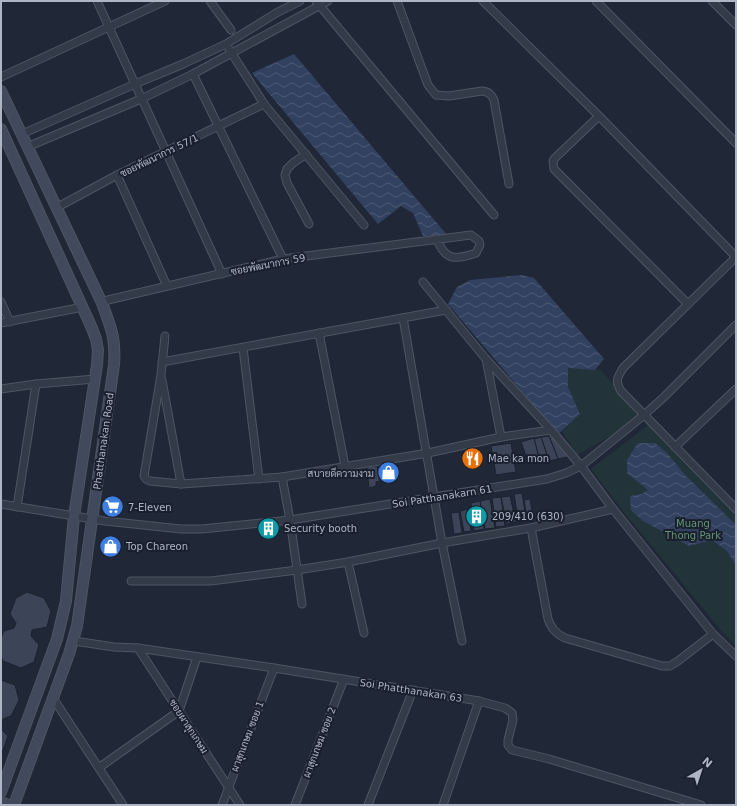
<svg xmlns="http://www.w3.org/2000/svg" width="737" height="806" viewBox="0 0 737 806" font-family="'DejaVu Sans',Sarabun,sans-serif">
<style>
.green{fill:#223439}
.water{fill:url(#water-waves)}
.building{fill:#3c4558;stroke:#1b212f}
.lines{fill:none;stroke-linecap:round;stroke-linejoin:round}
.minor-casing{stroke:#4e5563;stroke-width:9}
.secondary-casing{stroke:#4e5563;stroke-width:12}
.minor{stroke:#333a48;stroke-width:7}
.secondary{stroke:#41495c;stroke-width:10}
.labels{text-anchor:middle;stroke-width:4;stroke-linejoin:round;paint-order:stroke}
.street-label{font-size:10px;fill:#aeb5c5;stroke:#191f2d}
.poi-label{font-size:10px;fill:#aeb5c5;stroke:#191f2d;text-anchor:start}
.park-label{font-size:10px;fill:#659675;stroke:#191f2d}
</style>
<defs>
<pattern id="water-waves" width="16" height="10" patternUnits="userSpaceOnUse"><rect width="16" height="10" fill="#334160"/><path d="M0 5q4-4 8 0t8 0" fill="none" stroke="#4e5a75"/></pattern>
</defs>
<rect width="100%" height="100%" fill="#202838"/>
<g class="green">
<polygon points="568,368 600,370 646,416 577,455 562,431 580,414 568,387"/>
<polygon points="651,423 736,512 736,646 720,629 623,511 591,469"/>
</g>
<g class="water">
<polygon points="294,54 447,235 423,236 413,213 401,206 378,224 252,73"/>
<polygon points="522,275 534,278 604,359 595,370 568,368 568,387 580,414 558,434 448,304 457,287 470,280"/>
<polygon points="638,443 655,443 667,453 686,476 736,525 736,565 727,551 712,540 689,546 643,521 631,510 630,496 642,494 648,490 627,473 627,460"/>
</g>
<g class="building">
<polygon points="552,434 571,456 558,459 549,436"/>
<polygon points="549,436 558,459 549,461 541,437"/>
<polygon points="541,437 549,461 540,462 534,439"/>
<polygon points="534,438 540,462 529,464 521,442"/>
<polygon points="511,443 516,472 496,475 491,446"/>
<polygon points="395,464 398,480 384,484 380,466"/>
<polygon points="377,466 380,481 376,482 376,486 369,488 367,467"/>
<polygon points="522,493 526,518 518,520 514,494"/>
<polygon points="510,496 516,522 507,524 501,497"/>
<polygon points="501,497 505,526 496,527 492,498"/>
<polygon points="490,499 495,528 485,529 480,501"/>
<polygon points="530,499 533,516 527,518 524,500"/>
<polygon points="480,501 484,529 474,531 471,503"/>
<polygon points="468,509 471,531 464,532 460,511"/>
<polygon points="459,512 462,533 454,534 451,513"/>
<polygon points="270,524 271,530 265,531 264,525"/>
<polygon points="27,592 44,598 51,611 47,627 32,630 31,636 39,645 34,662 21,668 3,661 1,656 1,638 4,631 14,628 16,623 10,614 16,598"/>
<polygon points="1,680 15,685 19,700 11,716 3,719 1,725"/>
<polygon points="1,729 8,736 1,756"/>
</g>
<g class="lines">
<defs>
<g id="minor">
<polyline points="97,1 222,274"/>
<polyline points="210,1 231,30"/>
<polyline points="316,1 494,215"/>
<path d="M397 1 428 85 436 95 449 96 482 91C489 92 491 94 494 100L509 184"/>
<polyline points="483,1 599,116 736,257"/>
<polyline points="596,1 736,143"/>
<polyline points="712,1 736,25"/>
<polyline points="229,49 264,104 364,225"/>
<polyline points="193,74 283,259"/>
<polyline points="1,77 165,1"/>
<polyline points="599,116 555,158 553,161 554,169 688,304"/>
<polyline points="22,134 135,84 183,64 226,44 278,12 300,1"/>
<polyline points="27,147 141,99 193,74 328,1"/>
<polyline points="306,154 293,163 287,169 285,175 287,183 309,224"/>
<polyline points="117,175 167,286"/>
<polyline points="56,208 117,175 264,104"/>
<path d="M736 257 623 368C617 378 615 381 621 391L736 509"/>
<polyline points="423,282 485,358 551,430 581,466 613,509 713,634 736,656"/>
<polyline points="1,302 10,322"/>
<path d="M102 303 108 300 283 259 471 235 479 241 480 245 476 253C456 260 445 261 437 239"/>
<polyline points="403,318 442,543 462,641"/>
<polyline points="1,323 83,307"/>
<polyline points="319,333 345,466"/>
<polyline points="165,336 161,375 144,476 146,479 150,481 181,484 282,477 428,453 501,437 551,430"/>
<polyline points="243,348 259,479"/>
<polyline points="486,359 501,437"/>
<polyline points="162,362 446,310"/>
<polyline points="162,380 181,484"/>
<polyline points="1,389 36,384 95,379"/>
<polyline points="675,447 736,389"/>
<polyline points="282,477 290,520 302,604"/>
<polyline points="1,504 105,521 181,529 202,529 290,520 547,479 566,473 581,466 644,415 664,397 736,325"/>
<polyline points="17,507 36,384"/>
<path d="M531 528 548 619C552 629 555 633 565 638L662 666H670L678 661 713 634"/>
<polyline points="348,562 364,633"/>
<polyline points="131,581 211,581 297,570 348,562 442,543 531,528 613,509"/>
<polyline points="74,641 114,647 138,648 274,668 479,701 505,708 512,713 513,720 508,740 508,745 512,750 549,759 701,805"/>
<polyline points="138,648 240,805"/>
<polyline points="53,698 123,805"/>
<polyline points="100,767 179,711 197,657"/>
<polyline points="222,805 274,668"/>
<polyline points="295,805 344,679"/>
<polyline points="368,805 413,690"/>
<polyline points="443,805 479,701"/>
</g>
<g id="secondary">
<path d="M1 91 102 303C111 328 116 338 114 365L77 626 69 654 14 805"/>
<polyline points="1,129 91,326 96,339 98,350 97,365 74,516 66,601 57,639 1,792"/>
<polyline points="1,802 9,805"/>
</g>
</defs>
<use href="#minor" class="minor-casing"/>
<use href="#secondary" class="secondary-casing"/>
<use href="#minor" class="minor"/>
<use href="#secondary" class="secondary"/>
</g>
<defs>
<symbol id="restaurant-disc" viewBox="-11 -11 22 22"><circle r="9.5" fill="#e8710a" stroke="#191f2d"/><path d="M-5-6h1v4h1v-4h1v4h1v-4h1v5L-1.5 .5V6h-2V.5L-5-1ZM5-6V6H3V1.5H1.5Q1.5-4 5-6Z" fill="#fff"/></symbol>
<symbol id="shop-disc" viewBox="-11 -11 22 22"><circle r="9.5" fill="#3f7fe0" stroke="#191f2d"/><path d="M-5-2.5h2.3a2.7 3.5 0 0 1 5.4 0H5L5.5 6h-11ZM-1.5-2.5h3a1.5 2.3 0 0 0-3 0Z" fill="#fff"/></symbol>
<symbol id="supermarket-disc" viewBox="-11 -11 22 22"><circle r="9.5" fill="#3f7fe0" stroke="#191f2d"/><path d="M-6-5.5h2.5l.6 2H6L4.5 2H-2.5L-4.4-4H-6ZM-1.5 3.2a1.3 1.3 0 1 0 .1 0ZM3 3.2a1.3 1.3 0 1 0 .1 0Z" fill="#fff"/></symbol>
<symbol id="building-disc" viewBox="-11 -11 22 22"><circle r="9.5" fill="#0f9aa8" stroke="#191f2d"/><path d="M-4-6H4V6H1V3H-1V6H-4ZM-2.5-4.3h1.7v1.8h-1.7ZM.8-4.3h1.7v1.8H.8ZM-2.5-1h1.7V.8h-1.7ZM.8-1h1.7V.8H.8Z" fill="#fff"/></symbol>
</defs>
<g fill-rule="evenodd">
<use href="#restaurant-disc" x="460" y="446" width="25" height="25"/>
<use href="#shop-disc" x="376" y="460" width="25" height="25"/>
<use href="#supermarket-disc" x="100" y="494" width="25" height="25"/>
<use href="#building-disc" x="464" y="504" width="25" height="25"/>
<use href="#building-disc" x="256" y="516" width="25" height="25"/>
<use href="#shop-disc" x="98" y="534" width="25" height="25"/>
</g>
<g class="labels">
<g class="street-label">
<text transform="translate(159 155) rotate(-26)" y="4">ซอยพัฒนาการ 57/1</text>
<text transform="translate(268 264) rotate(-11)" y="4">ซอยพัฒนาการ 59</text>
<text transform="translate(103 441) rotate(-82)" y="4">Phatthanakan Road</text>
<text transform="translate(442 496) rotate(-9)" y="4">Soi Patthanakarn 61</text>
<text transform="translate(411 690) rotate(9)" y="4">Soi Phatthanakan 63</text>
<text transform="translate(189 726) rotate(57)" y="4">ซอยผาสุกเกษม</text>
<text transform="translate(247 736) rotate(-69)" y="4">ผาสุกเกษม ซอย 1</text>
<text transform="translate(319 742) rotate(-69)" y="4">ผาสุกเกษม ซอย 2</text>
</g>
<g class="poi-label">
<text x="488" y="462">Mae ka mon</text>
<text x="374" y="477" text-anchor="end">สบายดีความงาม</text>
<text x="128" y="511">7-Eleven</text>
<text x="492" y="520">209/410 (630)</text>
<text x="284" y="532">Security booth</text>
<text x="126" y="550">Top Chareon</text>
</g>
<g class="park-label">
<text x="693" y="527">Muang<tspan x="693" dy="12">Thong Park</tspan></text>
</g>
</g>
<rect width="737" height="806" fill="none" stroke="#aeb5c5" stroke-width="4"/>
<g transform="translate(701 770) rotate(39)" stroke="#191f2d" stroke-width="3" paint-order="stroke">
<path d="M0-3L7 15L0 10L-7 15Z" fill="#aeb5c5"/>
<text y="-6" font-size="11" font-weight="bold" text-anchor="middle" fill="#aeb5c5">N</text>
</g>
</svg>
